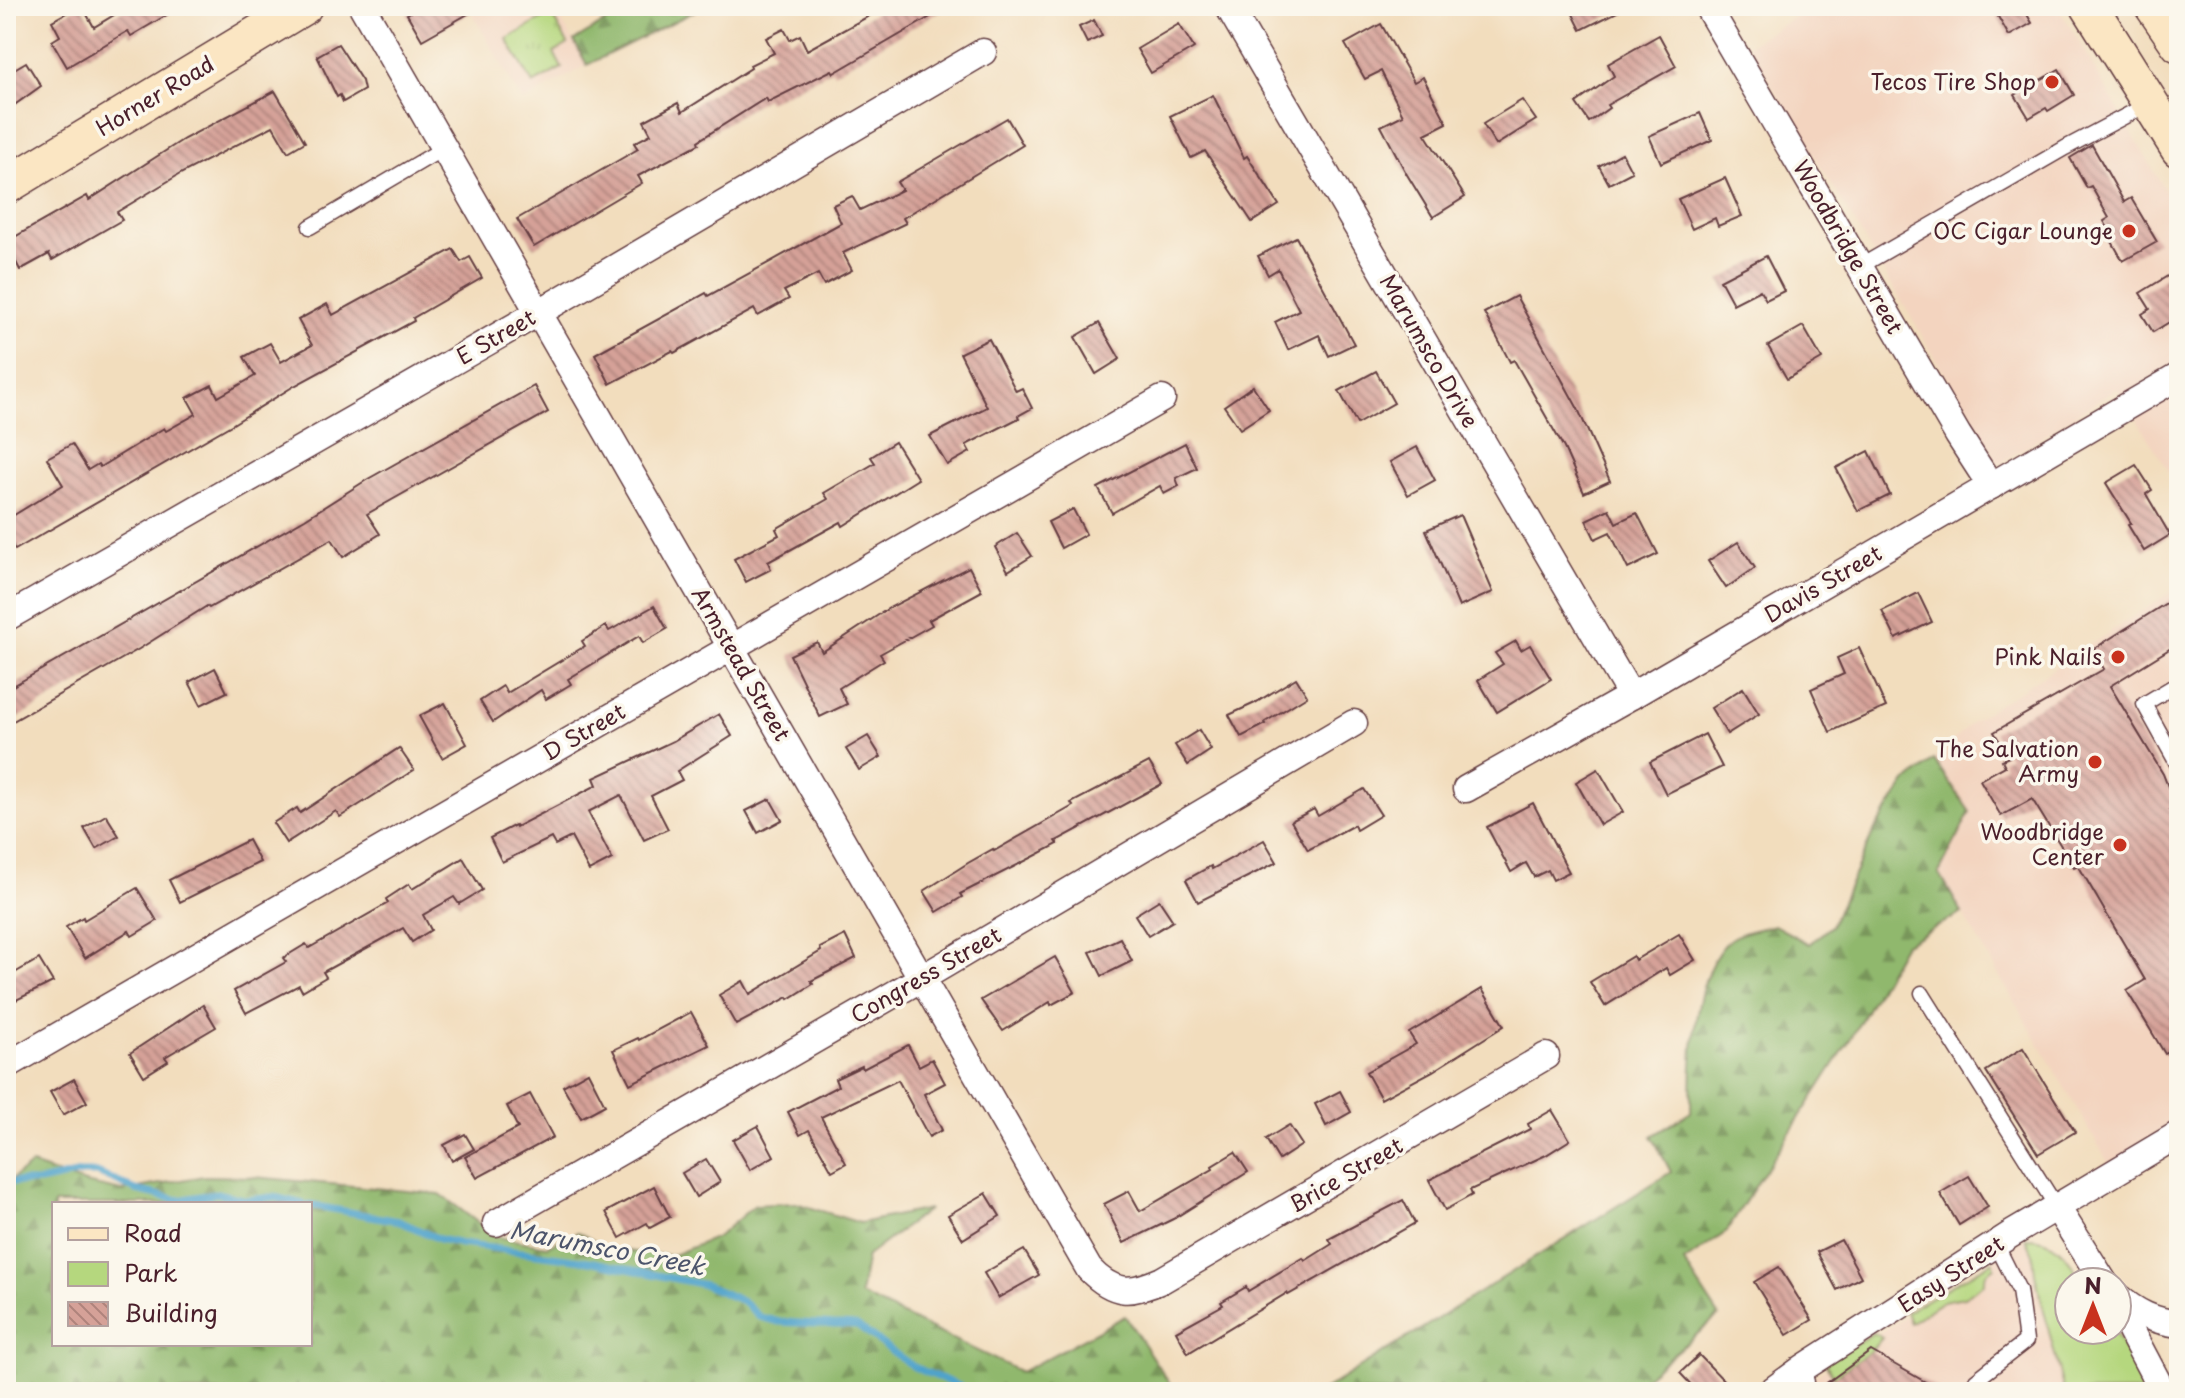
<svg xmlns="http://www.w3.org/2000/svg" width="2185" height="1398" viewBox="0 0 2185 1398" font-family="'Playpen Sans',sans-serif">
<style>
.built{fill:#f3d4bf}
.green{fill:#b5d77e;stroke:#807b54;stroke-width:2}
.forest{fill:url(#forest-firs);stroke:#6d6c4c;stroke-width:2;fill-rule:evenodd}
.park{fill:url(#park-tufts);stroke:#807b54;stroke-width:2}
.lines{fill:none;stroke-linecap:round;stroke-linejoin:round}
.stream{stroke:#50a3cb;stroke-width:7}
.building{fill:url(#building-back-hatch)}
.service-casing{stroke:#633c41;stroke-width:17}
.minor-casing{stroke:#633c41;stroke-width:29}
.secondary-casing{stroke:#633c41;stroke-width:39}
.service{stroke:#fff;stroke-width:14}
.minor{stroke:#fff;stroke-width:26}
.secondary{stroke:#fbe6c3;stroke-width:36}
.poi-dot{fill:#c8321e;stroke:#fbf7ec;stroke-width:3}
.labels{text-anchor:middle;stroke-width:7;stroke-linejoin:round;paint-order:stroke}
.poi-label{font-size:22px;fill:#4a1f2b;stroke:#fbf7ec;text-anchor:end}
.street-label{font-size:22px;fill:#4a1f2b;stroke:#fbf7ec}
.water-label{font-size:24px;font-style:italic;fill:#4c546b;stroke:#fbf7ec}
</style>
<defs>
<pattern id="forest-firs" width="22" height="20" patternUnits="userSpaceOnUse" patternTransform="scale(2)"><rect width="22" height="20" fill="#90b86d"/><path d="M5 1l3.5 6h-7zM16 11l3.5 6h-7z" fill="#78955a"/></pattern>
<pattern id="park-tufts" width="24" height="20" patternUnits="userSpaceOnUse" patternTransform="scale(2)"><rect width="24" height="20" fill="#b5d77e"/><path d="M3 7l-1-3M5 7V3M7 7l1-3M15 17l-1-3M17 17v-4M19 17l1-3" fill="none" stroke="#9db86d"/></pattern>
<pattern id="building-back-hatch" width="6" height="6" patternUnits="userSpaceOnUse" patternTransform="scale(2)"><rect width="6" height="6" fill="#d5a198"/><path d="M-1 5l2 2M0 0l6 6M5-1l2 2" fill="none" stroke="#af837c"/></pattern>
</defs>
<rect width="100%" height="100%" fill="#fbf7ec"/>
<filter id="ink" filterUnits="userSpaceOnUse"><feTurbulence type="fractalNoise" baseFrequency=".0125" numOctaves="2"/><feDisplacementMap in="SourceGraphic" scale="16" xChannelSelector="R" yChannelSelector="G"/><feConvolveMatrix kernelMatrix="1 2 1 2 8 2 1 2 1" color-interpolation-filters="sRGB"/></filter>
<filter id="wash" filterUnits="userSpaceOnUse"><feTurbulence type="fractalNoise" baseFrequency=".006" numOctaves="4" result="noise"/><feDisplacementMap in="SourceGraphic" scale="32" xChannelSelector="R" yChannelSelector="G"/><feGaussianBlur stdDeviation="1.8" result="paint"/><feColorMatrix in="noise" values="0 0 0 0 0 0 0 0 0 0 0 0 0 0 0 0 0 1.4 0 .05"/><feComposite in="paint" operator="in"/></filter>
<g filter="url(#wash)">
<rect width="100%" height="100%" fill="#f2ddbd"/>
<g class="built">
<polygon points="468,6 553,6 587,65 523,102"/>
<polygon points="1814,6 2058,6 2179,214 2179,488 2117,388 1999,464 1748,45"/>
<polygon points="2179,587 2179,1145 2118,1179 1939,873 1970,812 1934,760 1973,721"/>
<polygon points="2026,1238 2042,1239 2058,1246 2065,1252 2083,1282 2069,1282 2069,1330 2113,1330 2133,1363 2145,1392 1790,1392"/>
</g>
<g class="green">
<path d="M2026 1238C2058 1237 2068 1258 2083 1282H2069V1330H2113L2133 1363 2145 1389 2143 1392H2064L2035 1274 2033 1254Z"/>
<polygon points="1993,1261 1995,1267 1986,1273 1984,1284 1964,1297 1943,1301 1910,1323 1906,1312"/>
<polygon points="1873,1333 1882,1338 1871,1351 1834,1377 1825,1363"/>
</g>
<g class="forest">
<polygon points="631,6 701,8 587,65 574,41"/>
<path d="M1934 760 1970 812 1939 873 1962 913 1903 945 1851 1038 1725 1233 1684 1262 1719 1316 1627 1392H1321L1671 1172 1652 1136 1691 1112C1691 1064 1691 970 1732 938 1742 931 1762 929 1774 925L1809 944 1831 926 1875 829 1906 783Z"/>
<path d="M31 1165 85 1183 122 1191 204 1176 254 1177 440 1194 497 1237 547 1246 578 1232 608 1249 671 1256 717 1237 755 1205 796 1203 860 1223 929 1209 867 1256 860 1295 1021 1372 1125 1316 1175 1392H6V1183ZM54 1204H310V1344H54Z"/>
</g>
<polygon class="park" points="551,14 568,44 554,53 562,68 533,84 507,39"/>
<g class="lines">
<g class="stream">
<polyline points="6,1182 39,1182 81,1173 97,1173 136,1190 179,1200 217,1193 246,1200 274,1197 303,1204"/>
<polyline points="310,1205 399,1221 439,1239 461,1244 589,1261 705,1285 742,1301 760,1317 779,1322 857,1326 914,1367 973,1392"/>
</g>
</g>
<g id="blocks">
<g class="building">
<polygon points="79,6 82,6 94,27 129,6 182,6 131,36 128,31 67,67 52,41 60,36 52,21"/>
<polygon points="421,6 482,6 422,40 407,14"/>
<polygon points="887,6 949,6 834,73 832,70 768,102 766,98 698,141 699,144 638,176 642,183 534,247 517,219 638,149 634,143 651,134 644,121 678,103 682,112 751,68 750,65 774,53 766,38 784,29 790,40 800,35 807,50"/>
<polygon points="1569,6 1629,6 1581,30"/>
<polygon points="1992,6 2022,6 2032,23 2009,36"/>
<polygon points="1094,20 1102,36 1087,43 1079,27"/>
<polygon points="1179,24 1194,48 1151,73 1137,49"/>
<polygon points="1381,24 1414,82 1423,77 1447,123 1425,134 1465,197 1433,217 1406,173 1381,126 1403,115 1381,71 1365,79 1345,44"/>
<polygon points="1659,35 1676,66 1607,105 1609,108 1589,122 1576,103 1614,76 1608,64"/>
<polygon points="338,44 362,81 364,90 343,102 340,95 337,97 317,56"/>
<polygon points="26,62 41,86 6,111 6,74"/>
<polygon points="2059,69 2074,95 2048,111 2046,108 2029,118 2015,95"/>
<polygon points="275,91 305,142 288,152 273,126 180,174 117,212 122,220 52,260 49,254 20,270 6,242 87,196 89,200 184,139"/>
<polygon points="1213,95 1244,158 1247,156 1279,205 1252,222 1205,151 1191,158 1170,116"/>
<polygon points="1522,100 1536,120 1496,145 1483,124"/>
<polygon points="1700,113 1712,140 1661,163 1649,136"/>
<polygon points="1007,118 1023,145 903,218 906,223 843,253 852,270 824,285 818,274 784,291 789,299 758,316 754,309 674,353 672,351 610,384 595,354 706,293 708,296 841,223 833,205 852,196 860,210 902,190 897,182"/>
<polygon points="2092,145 2124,202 2131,198 2157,242 2123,261 2106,231 2109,230 2104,221 2109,218 2091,186 2087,188 2070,158"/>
<polygon points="1622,153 1632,172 1609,184 1599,166"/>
<polygon points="1725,178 1742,216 1718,226 1715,218 1692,229 1678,199"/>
<polygon points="1296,237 1354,344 1329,356 1319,335 1288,350 1275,322 1299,310 1278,269 1268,275 1258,256"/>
<polygon points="453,249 461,262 470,257 482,278 413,318 414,321 294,386 233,424 15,550 6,535 6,520 63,485 47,458 72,444 88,470 98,464 100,467 164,428 166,431 196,414 187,398 212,385 218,397 255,376 244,357 270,343 281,362 312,345 298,320 327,304 333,315"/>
<polygon points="1766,256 1784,291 1766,300 1760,290 1733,304 1720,280"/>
<polygon points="2179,269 2179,316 2153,332 2142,314 2150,309 2140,293"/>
<polygon points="1516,296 1578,409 1610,481 1584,493 1564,448 1514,360 1510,362 1484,313"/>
<polygon points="1099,323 1120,359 1096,374 1075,337"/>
<polygon points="1803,326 1822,359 1787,379 1768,346"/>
<polygon points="989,339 1016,391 1022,388 1032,408 1018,416 1019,418 966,445 970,452 947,465 930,436 987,407 960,353"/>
<polygon points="1376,371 1394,403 1357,424 1339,391"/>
<polygon points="534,386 548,412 367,514 380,534 343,557 332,539 209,608 207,606 139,649 6,725 6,690 305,519 368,479"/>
<polygon points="1253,386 1269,410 1240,429 1224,406"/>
<polygon points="895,442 918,479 843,526 841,522 768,562 771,569 746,582 734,559 779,535 776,529 828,499 824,493 875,463 871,457"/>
<polygon points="1185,443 1197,468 1176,478 1179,486 1164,494 1160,486 1112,513 1098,488"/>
<polygon points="1417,447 1435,480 1408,495 1390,462"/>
<polygon points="1869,451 1890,495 1858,511 1836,468"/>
<polygon points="2136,465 2152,490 2146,494 2170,535 2144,551 2128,525 2131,523 2106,483"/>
<polygon points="1073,509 1086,534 1061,548 1048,522"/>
<polygon points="1609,509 1616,523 1637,513 1658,554 1628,569 1610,532 1595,539 1586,520"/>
<polygon points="1460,515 1493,592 1459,607 1426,530"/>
<polygon points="1017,533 1032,556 1008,571 995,547"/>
<polygon points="1738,542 1755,568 1726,588 1708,561"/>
<polygon points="969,567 982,591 929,620 932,625 880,654 884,660 839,688 847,704 820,717 790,655 817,642 822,652 889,608"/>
<polygon points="1918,593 1932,622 1896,639 1882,611"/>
<polygon points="2179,595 2179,643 2110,686 2163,774 2176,807 2170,810 2179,824 2179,1046 2165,1054 2127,991 2145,980 2078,865 2074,867 2032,799 2001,816 1980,780 2005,766 2002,760 2009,757 1994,732 2104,669 2092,650"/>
<polygon points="654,606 667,629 643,643 639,636 568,679 571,684 546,699 541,690 493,722 480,701 503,686 507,693 585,646 582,641 606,626 609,631"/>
<polygon points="1516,641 1521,650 1530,645 1551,679 1497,712 1478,680 1503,664 1495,653"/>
<polygon points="1859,648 1886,707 1830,732 1811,689 1844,674 1837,658"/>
<polygon points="215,668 227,692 201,705 189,682"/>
<polygon points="1296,678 1307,696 1265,722 1266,724 1241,737 1229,715 1255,703"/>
<polygon points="1743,688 1759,714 1727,734 1711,708"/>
<polygon points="445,703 467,744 442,758 419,716"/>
<polygon points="719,714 732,736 677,771 682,780 651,796 668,829 644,840 621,795 588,812 612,859 589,871 571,837 555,845 551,838 502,862 490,838 515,825 516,827 597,785 594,778 673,741"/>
<polygon points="1199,730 1211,750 1188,765 1175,745"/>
<polygon points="1705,734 1722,767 1666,794 1650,762"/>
<polygon points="868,736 881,757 859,770 846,749"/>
<polygon points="399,748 414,770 340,817 336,811 286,843 273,823 297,808 300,813"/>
<polygon points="1149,762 1162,784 1056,841 1058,844 1033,857 960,894 962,897 937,912 924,891 968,863 993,849 994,851 1073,806 1071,803"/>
<polygon points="1598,769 1623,812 1600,825 1576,782"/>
<polygon points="1364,789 1381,815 1356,830 1354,825 1308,850 1291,821 1314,809 1318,816"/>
<polygon points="770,799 782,820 758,833 746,811"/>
<polygon points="1533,803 1569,872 1553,880 1548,870 1534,877 1526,863 1511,872 1487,827"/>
<polygon points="106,815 119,836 96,849 84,828"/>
<polygon points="248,840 260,862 180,902 169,880"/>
<polygon points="1264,840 1277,862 1198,902 1186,880 1211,866 1212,869"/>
<polygon points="463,858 482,890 459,904 454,897 423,915 431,930 412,942 403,928 323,972 326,977 302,991 299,985 246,1013 234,991 286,962 283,958 306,944 309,948 388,903 386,899 409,884 412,889"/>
<polygon points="137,888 157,921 132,936 129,931 85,958 66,927 83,917 84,920"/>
<polygon points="1159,900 1173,921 1148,936 1135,915"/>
<polygon points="1679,934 1695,960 1670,975 1666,968 1605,1006 1590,982 1633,956 1635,960"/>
<polygon points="845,935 856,958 811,981 813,984 789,999 788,997 736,1025 719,995 743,981 750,994 821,951 820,948"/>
<polygon points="1120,938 1132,961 1102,976 1090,952"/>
<polygon points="1055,957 1075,992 1051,1005 1050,1002 1003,1031 981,1000"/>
<polygon points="39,959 53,982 6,1005 6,978"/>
<polygon points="1482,989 1504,1026 1433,1071 1381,1099 1366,1072 1416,1044 1409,1033"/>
<polygon points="203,1005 216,1027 165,1057 168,1061 144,1076 130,1053"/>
<polygon points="691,1012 709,1045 630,1084 613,1050 638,1038 639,1040"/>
<polygon points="908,1045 919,1066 932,1059 945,1083 924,1094 942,1130 929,1137 898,1080 821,1117 846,1163 832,1171 809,1130 800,1135 788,1112 838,1086 835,1079 862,1066 863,1069"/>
<polygon points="2023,1048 2075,1132 2038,1154 1986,1071"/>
<polygon points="588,1072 605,1105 581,1118 563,1086"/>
<polygon points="74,1079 87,1102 63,1115 50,1092"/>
<polygon points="1340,1091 1351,1112 1326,1126 1315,1104"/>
<polygon points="530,1094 553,1137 477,1178 465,1157 518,1128 507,1106"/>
<polygon points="1552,1110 1570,1140 1546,1155 1470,1190 1472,1195 1445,1210 1429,1180 1530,1129 1528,1124"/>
<polygon points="1289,1125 1302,1145 1279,1160 1266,1139"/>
<polygon points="758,1126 774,1156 750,1170 733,1140"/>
<polygon points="465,1134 474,1149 452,1161 444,1145"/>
<polygon points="1235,1152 1248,1172 1173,1219 1124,1243 1104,1204 1129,1191 1140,1211 1213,1169 1212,1166"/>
<polygon points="706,1159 720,1182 696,1197 682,1173"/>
<polygon points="1969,1176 1988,1207 1959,1225 1940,1193"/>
<polygon points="654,1186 670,1217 650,1228 647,1223 620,1238 606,1212"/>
<polygon points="986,1193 1000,1216 963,1239 948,1215"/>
<polygon points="1403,1200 1415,1223 1288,1295 1287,1293 1188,1353 1176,1331 1223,1305 1221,1302 1246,1287 1248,1291 1303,1258 1305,1261 1332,1244 1329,1239"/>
<polygon points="1841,1240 1861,1277 1837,1290 1817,1252"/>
<polygon points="1024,1250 1039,1275 998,1298 984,1273"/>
<polygon points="1779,1267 1812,1320 1787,1335 1754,1282"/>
<polygon points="1871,1351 1899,1367 1943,1392 1814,1392"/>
<polygon points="1699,1355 1735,1392 1698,1392 1680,1373"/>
</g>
</g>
</g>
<g filter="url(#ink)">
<use href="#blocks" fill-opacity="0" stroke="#633c41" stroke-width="2"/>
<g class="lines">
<defs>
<g id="service">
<polyline points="310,227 444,148"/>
<polyline points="1859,267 2065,148 2150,103"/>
<polyline points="2179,683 2144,704 2179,767"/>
<polyline points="1922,993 2056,1206"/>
<polyline points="1803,1392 1807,1382 1803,1368"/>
<polyline points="1970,1392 1976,1380 2026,1341 2019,1290 1996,1244"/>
</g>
<g id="minor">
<path d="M362 6 1089 1269C1114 1295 1131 1294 1162 1280L1546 1056"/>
<polyline points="1228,6 1631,696"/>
<polyline points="1707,6 1958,435 1991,486"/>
<polyline points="6,618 538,313 983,52"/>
<polyline points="1466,789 1631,696 2179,376"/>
<polyline points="6,1066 1162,399"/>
<polyline points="2056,1206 2104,1282"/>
<polyline points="496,1223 922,978 1354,723"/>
<path d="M2117 1296C2136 1313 2154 1321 2179 1324"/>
<polyline points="2117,1305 2163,1392"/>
<polyline points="1770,1392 1803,1368 2010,1235 2179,1134"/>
</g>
<g id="secondary">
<polyline points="2089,6 2179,149"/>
<polyline points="2153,6 2179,44"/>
<polyline points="6,186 304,6"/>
</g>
</defs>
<use href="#service" class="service-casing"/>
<use href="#minor" class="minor-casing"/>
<use href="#secondary" class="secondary-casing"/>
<use href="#service" class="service"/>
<use href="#minor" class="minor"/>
<use href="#secondary" class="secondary"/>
</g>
</g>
<g class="poi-dot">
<circle cx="2052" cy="82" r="8"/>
<circle cx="2129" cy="231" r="8"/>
<circle cx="2118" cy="657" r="8"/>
<circle cx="2095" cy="762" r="8"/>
<circle cx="2120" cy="845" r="8"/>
</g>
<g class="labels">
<g class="poi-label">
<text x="2036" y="90">Tecos Tire Shop</text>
<text x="2113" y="239">OC Cigar Lounge</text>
<text x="2102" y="665">Pink Nails</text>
<text x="2079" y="757">The Salvation<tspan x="2079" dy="25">Army</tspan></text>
<text x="2104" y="840">Woodbridge<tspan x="2104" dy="25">Center</tspan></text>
</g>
<g class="street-label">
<text transform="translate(155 96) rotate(-31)" y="8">Horner Road</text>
<text transform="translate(1848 247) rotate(60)" y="8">Woodbridge Street</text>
<text transform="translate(496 337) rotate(-30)" y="8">E Street</text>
<text transform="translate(1429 351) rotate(60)" y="8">Marumsco Drive</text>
<text transform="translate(1823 584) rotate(-30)" y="8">Davis Street</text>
<text transform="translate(741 664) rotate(60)" y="8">Armstead Street</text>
<text transform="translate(584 732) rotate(-30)" y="8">D Street</text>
<text transform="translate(926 975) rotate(-30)" y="8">Congress Street</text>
<text transform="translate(1346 1175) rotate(-30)" y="8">Brice Street</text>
<text transform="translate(1951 1274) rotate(-33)" y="8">Easy Street</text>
</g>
<g class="water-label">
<text transform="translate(607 1249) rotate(11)" y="8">Marumsco Creek</text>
</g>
</g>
<rect width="2185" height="1398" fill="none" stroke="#fbf7ec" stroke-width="32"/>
<rect x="52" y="1202" width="260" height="144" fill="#fbf7ec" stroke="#b4a19f" stroke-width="2"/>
<rect x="68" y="1228" width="40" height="12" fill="#fbe6c3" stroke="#b4a19f" stroke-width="2"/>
<text x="124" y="1242" font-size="24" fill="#4a1f2b">Road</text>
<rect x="68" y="1262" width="40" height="24" fill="#b5d77e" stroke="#b4a19f" stroke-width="2"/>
<text x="124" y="1282" font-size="24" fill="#4a1f2b">Park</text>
<rect x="68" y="1302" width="40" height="24" fill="url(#building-back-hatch)" stroke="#b4a19f" stroke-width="2"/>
<text x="124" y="1322" font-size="24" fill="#4a1f2b">Building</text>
<g transform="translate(2093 1306)"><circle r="38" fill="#fbf7ec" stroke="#b4a19f" stroke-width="2"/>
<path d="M0-6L14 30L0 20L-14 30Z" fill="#c8321e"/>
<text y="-12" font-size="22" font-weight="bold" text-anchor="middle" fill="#4a1f2b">N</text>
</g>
</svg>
